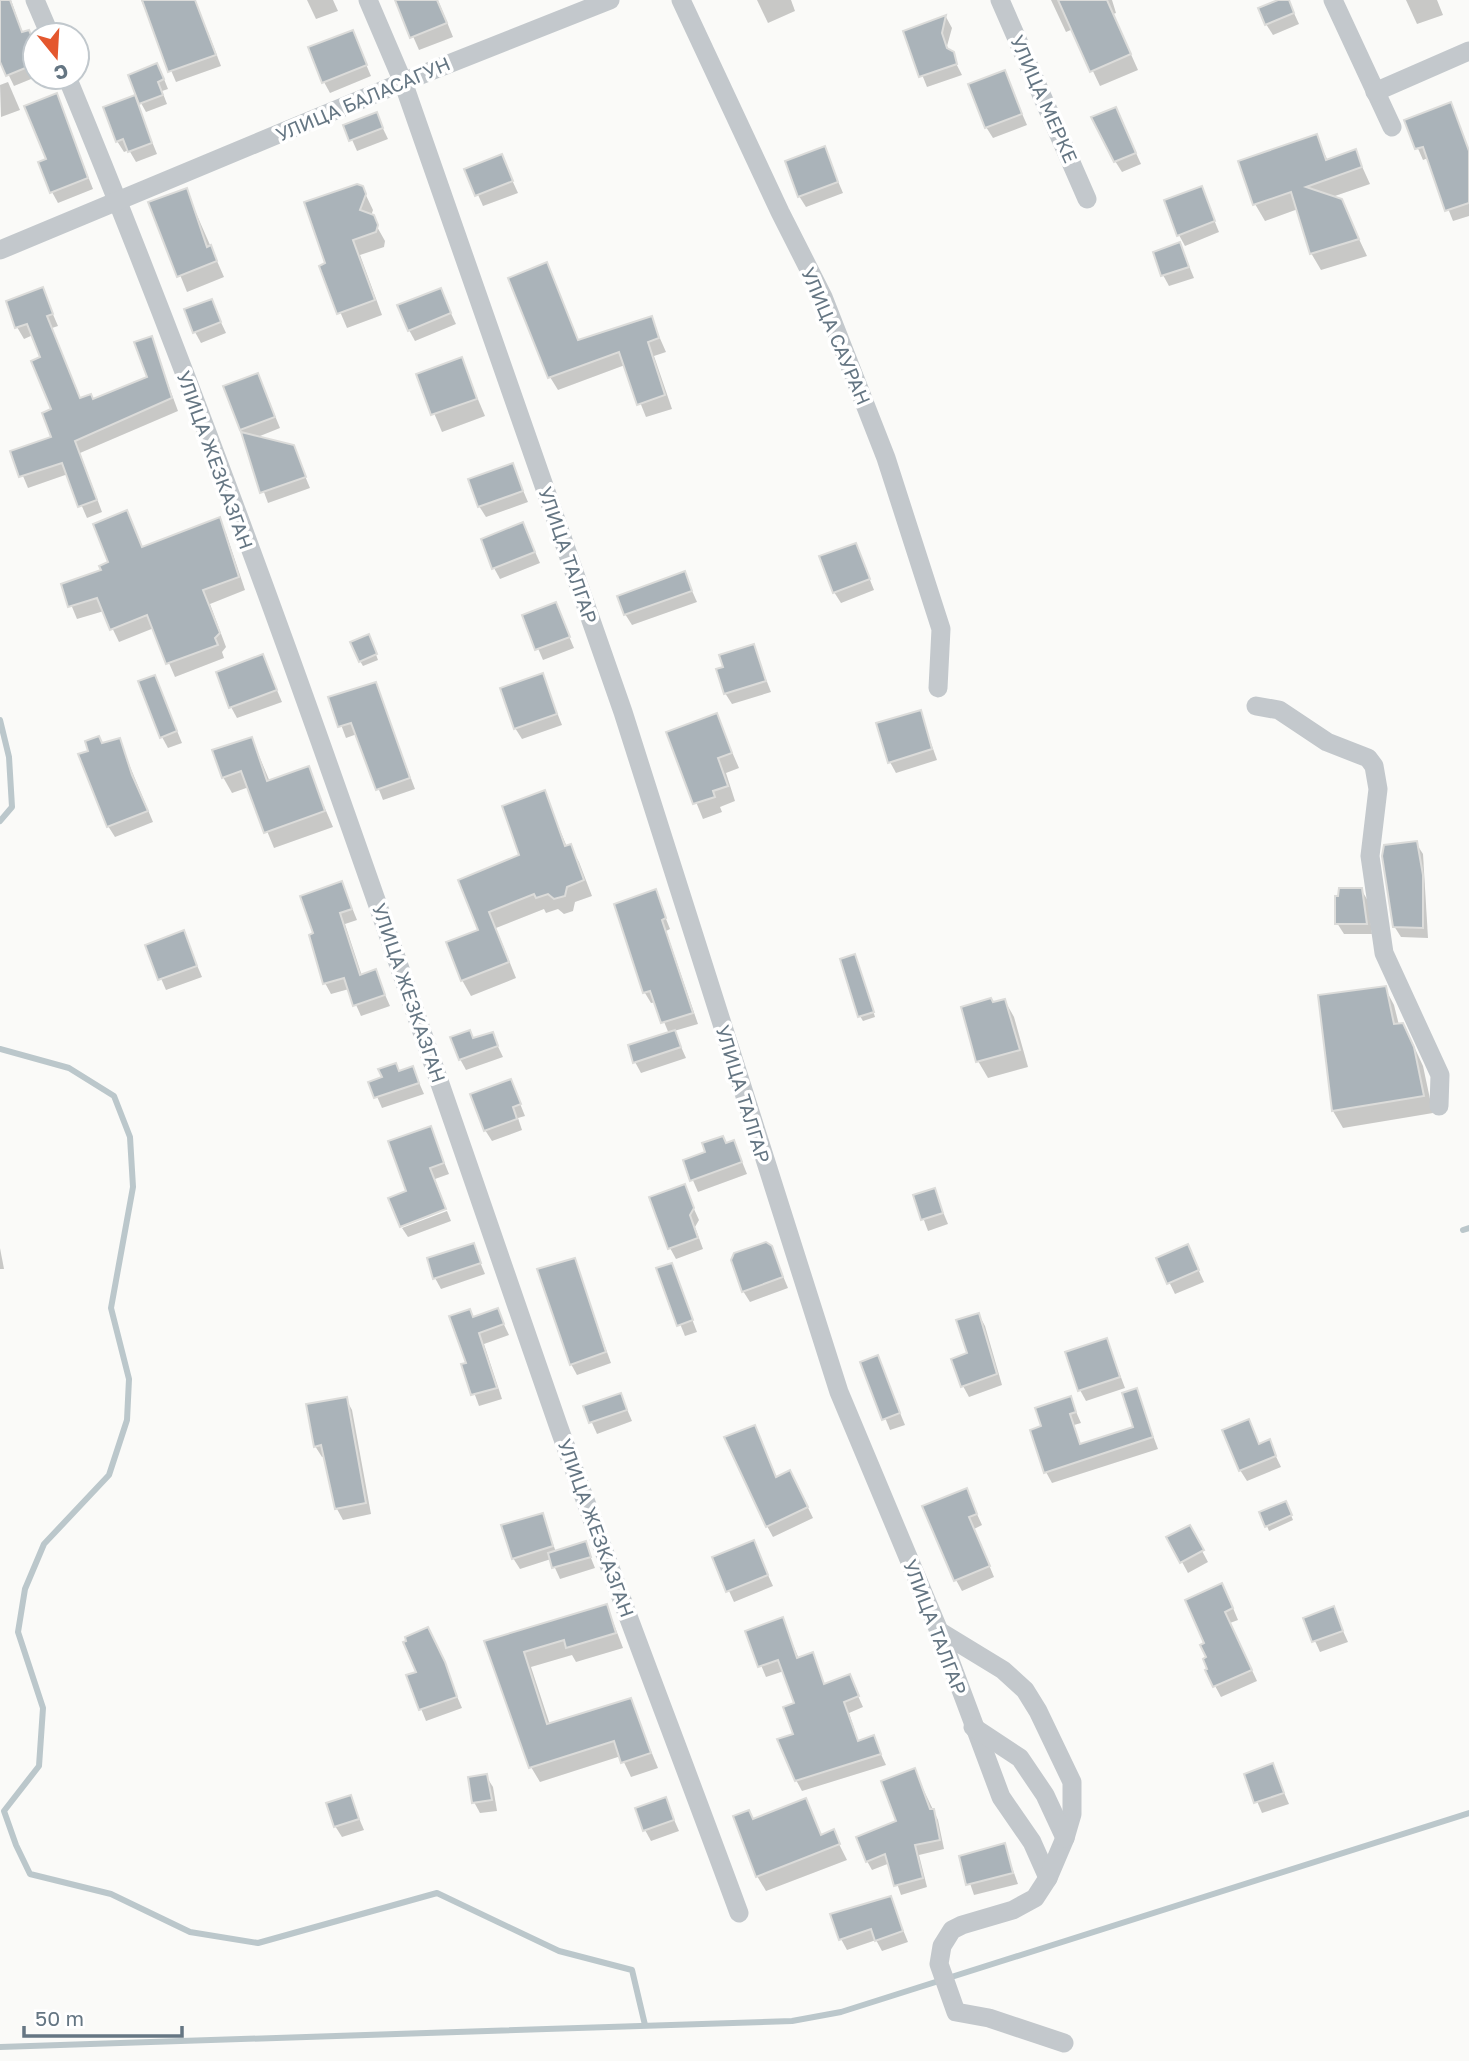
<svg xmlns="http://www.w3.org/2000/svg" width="1469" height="2061" viewBox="0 0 1469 2061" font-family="'Golos Text',sans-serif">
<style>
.shadow{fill:#0003}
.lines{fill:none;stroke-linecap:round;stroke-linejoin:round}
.stream{stroke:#bbc7cb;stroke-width:6}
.building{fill:#aab3b9;stroke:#dcdcda;stroke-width:2}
.minor{stroke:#c3c8cc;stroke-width:19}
.labels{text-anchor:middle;stroke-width:7;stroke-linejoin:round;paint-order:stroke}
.street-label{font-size:19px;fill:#657683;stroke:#fff}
</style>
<rect width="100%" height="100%" fill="#fafaf8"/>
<g class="shadow">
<polygon points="0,0 11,0 23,34 28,32 35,44 36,77 14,86 0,57"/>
<polygon points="141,0 187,0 208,32 221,66 176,82"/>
<polygon points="307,0 333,0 338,11 316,19"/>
<polygon points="397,0 438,0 453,37 419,50"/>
<polygon points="757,0 791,0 795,11 768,23"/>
<polygon points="1051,0 1112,0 1116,13 1113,14 1138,70 1100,86 1073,29 1066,32"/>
<polygon points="1283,0 1288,0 1299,24 1273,35 1266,24"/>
<polygon points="1406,0 1437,0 1443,15 1417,24"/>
<polygon points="946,17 952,28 947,46 962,75 927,87 905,32"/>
<polygon points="352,32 371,76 330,93 324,82"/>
<polygon points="1004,72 1027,125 993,138 986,127"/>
<polygon points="162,74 168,89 162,91 167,104 146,112 141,103"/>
<polygon points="8,82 20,110 1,117 0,85"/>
<polygon points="56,95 93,189 58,203 52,192"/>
<polygon points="134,97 157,154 136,162 129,150 124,152 117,141"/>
<polygon points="1450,105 1469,151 1469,216 1453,221 1428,158 1423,160 1406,121"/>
<polygon points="1116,109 1141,164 1122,172 1115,161"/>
<polygon points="376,114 388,139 357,151 346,126"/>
<polygon points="1316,136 1328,161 1355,151 1370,184 1332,197 1341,201 1367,256 1321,270 1311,253 1298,209 1265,221 1255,204"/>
<polygon points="824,148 843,193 806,207 799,196"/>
<polygon points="501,156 518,193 483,206 467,170"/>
<polygon points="362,187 373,210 371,216 385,241 384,247 360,255 382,315 347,328 321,267 327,264"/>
<polygon points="1201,188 1219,232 1185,246 1179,235"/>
<polygon points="186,190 224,277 187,292 151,203"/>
<polygon points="1180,244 1194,278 1169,286 1163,275"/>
<polygon points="546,264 579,341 651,318 666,352 654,356 672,409 646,417 625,365 558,390 550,377"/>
<polygon points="42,289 58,326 52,328 81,400 93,401 149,378 151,338 178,411 80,453 102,512 87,518 68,474 28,488 13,452 53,438 54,410 42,358 33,335 24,339 17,327"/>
<polygon points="440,290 456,324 415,341 409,330"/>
<polygon points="211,301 226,333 201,343 195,332"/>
<polygon points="461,359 485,416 442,432 418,375"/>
<polygon points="263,386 280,428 255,438 293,447 310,488 268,503 225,387"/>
<polygon points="512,465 528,502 486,517 479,506"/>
<polygon points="127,513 143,548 219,520 226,533 245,590 210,604 226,647 222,652 224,658 175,677 154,628 119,642 104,611 77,619 63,585 104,572 110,563"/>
<polygon points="523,524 540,563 500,579 494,568"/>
<polygon points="856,545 874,590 841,603 834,592"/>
<polygon points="684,573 697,602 632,625 625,614"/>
<polygon points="555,604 574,648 543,660 524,616"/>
<polygon points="371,641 378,660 363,666 360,661"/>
<polygon points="753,646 771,692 732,704 725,693 725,668"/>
<polygon points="263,657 282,702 237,718 231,707"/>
<polygon points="542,675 562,725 522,739 515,728"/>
<polygon points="155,677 182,743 168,748 162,737"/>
<polygon points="375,684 415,789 383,800 357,734 346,738 331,698"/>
<polygon points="920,712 937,760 896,773 890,762"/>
<polygon points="716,715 739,768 726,773 735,801 720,807 722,812 703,819 668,733"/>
<polygon points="252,739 270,782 308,769 333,827 274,848 249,787 232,793 223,777"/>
<polygon points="119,740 153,822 115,837 108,826 102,745"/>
<polygon points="544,792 567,847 570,846 579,862 592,896 575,902 573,911 564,914 558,909 546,913 544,909 496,928 516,978 471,996 462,980 481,931 460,881 521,856"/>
<polygon points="1416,843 1423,854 1428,938 1401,937 1394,926"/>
<polygon points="342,883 357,920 345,924 362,976 375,972 390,1006 361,1016 349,989 331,994 325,983"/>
<polygon points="1361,889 1368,901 1372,934 1344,934 1337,923"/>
<polygon points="655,891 670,929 666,931 698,1024 674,1031 686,1058 641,1073 635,1062 669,1034 656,1002 651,1003 645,993 616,905"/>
<polygon points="183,932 202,977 166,990 147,946"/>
<polygon points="857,961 875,1017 863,1021 860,1016"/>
<polygon points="1385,988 1394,1005 1399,1025 1412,1042 1423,1066 1433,1113 1343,1128 1333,1111 1320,997"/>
<polygon points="1005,1001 1014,1017 1028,1067 988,1078 978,1061 993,1004"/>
<polygon points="492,1034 503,1057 466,1070 460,1059 474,1040"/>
<polygon points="413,1069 424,1094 382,1108 371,1083"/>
<polygon points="511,1081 525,1116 518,1118 522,1130 492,1141 485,1130"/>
<polygon points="430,1128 449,1174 435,1179 446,1208 401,1225"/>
<polygon points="734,1142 747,1174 698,1192 685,1162"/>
<polygon points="684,1187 699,1220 695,1227 703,1249 676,1259 670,1248"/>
<polygon points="934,1190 948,1224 928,1231 915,1196"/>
<polygon points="447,1211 451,1221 408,1237 402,1228"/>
<polygon points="473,1245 485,1274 441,1289 435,1278"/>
<polygon points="771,1247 788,1288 750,1302 743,1291"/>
<polygon points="0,1248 4,1269 0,1269"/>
<polygon points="1193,1258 1204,1282 1175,1294 1158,1259"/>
<polygon points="574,1260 611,1363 577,1375 571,1364"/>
<polygon points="671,1265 697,1332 685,1336 658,1269"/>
<polygon points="497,1310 509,1335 484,1344 502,1399 479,1406 464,1365 468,1364 473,1318"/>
<polygon points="979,1315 985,1326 1002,1385 969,1397 963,1386"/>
<polygon points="1107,1340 1125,1388 1086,1401 1080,1390"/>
<polygon points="877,1357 905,1425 890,1430 863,1363"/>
<polygon points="1136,1390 1158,1449 1052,1483 1046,1472 1043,1427 1070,1398 1081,1423 1074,1425 1081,1446 1135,1428"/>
<polygon points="621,1395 632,1421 597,1434 585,1407"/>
<polygon points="346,1399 352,1410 371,1514 343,1520 337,1509 325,1456 322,1457 315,1446"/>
<polygon points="1248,1421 1260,1446 1269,1442 1281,1467 1247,1481 1240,1470"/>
<polygon points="754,1427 777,1479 796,1483 813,1518 773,1537 767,1526"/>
<polygon points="966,1490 982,1525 974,1529 994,1577 962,1591 956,1580"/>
<polygon points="1288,1508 1293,1520 1269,1531 1267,1526"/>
<polygon points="542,1515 556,1552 585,1543 595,1568 560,1579 551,1559 520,1569 513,1558"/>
<polygon points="1189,1527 1208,1562 1188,1573 1169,1538"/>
<polygon points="753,1542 773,1586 734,1602 714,1558"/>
<polygon points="1228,1596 1238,1620 1230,1623 1257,1681 1221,1697 1207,1671"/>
<polygon points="607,1606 623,1648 576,1662 572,1655 531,1667 550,1725 630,1700 658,1768 631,1777 621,1756 540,1782 531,1767 487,1642"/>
<polygon points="1333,1609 1348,1642 1320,1652 1305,1619"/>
<polygon points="782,1619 799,1659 812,1654 825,1685 849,1676 863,1707 849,1713 859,1743 873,1737 886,1765 802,1791 796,1780 796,1704 784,1671 766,1677 747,1632"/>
<polygon points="433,1640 462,1708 426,1721 408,1676 418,1673"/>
<polygon points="1272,1765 1289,1804 1262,1813 1246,1775"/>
<polygon points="914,1770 938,1820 944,1849 919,1855 927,1887 901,1895 890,1863 872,1870 867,1861 898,1822"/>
<polygon points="486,1776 493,1787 497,1811 480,1813 474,1802"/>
<polygon points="350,1797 364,1830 342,1837 335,1826"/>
<polygon points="665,1799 679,1831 651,1841 645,1830"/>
<polygon points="805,1800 822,1836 833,1832 847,1860 766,1891 757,1876 753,1821"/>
<polygon points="1004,1845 1018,1884 974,1895 961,1857"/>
<polygon points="890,1898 908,1942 882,1951 876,1940 847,1950 841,1939"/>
</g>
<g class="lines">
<g class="stream">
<polyline points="0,720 9,757 12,807 0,821"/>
<polyline points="0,1049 69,1068 114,1096 130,1137 133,1187 111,1308 129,1379 127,1420 109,1475 44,1544 25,1589 18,1632 43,1708 39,1766 4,1811 16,1845 30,1874 111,1894 190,1932 258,1943 437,1893 559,1951 632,1970 645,2025"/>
<polyline points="1463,1230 1469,1228"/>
<polyline points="0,2047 792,2021 841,2012 1469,1813"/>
</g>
</g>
<g class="building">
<polygon points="0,0 10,0 22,32 29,30 35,44 35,64 6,76 0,62"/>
<polygon points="142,0 195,0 216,55 168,72"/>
<polygon points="395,0 437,0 447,23 410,38"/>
<polygon points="1058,0 1107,0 1131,54 1090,72"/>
<polygon points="1278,0 1289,0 1294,13 1265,25 1258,8"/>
<polygon points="946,15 942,33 947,48 954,52 957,64 919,77 903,31"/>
<polygon points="353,30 367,65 322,83 308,47"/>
<polygon points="157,63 164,79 158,82 163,95 139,104 128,75"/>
<polygon points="1005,70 1022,114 985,128 968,84"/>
<polygon points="57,93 88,178 50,193 38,162 46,159 24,106"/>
<polygon points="135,95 152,143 128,152 123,139 116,142 103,107"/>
<polygon points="1451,102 1469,151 1469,203 1445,211 1423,147 1415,149 1404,120"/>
<polygon points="1116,107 1136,153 1114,162 1091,117"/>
<polygon points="377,112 383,128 349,141 343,125"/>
<polygon points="1317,134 1326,160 1356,149 1362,167 1306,187 1342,199 1359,239 1310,254 1291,192 1253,205 1238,161"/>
<polygon points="825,146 838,182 798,197 785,161"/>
<polygon points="502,154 513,181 475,196 464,169"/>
<polygon points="357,184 363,186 366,194 360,210 374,215 378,225 376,232 353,240 375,300 337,314 319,266 325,263 304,202"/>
<polygon points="1202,186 1215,221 1177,236 1164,200"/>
<polygon points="187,188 207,247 211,245 217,261 177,277 148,202"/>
<polygon points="1180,242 1189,267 1161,276 1153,252"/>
<polygon points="547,262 578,340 652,316 659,338 648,342 665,395 637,405 619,352 548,378 508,278"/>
<polygon points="43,287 53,314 47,316 80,398 91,394 93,399 147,377 134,342 152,336 172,398 75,441 97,500 78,507 62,463 19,477 10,451 51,437 42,413 51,409 31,361 40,357 27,324 15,328 6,301"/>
<polygon points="441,288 451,313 408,331 397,305"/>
<polygon points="212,299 221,322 193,333 184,309"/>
<polygon points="462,357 477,399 431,415 416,374"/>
<polygon points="258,373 275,417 240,430 223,386"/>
<polygon points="241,432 294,445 306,477 260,493"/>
<polygon points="513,463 523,491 478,507 468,479"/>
<polygon points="127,510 142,547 220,517 239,577 203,590 220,633 215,638 218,645 166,664 147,615 110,630 97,598 68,607 61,584 101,570 99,566 108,562 93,524"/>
<polygon points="523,522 535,552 492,569 481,539"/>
<polygon points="856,543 870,579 833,593 819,556"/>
<polygon points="685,571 692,591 624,615 617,596"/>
<polygon points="556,602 570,637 535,650 522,615"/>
<polygon points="369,634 377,654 359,662 350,642"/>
<polygon points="754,644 766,681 724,694 716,669 723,667 719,655"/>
<polygon points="263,654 277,690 229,708 216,672"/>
<polygon points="543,673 557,714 514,729 500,688"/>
<polygon points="155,675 177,731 160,738 138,681"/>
<polygon points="376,682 410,778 376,790 351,723 338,727 328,697"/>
<polygon points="921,710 932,749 888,763 876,723"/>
<polygon points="717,713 732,753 718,758 728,786 713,791 715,797 693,804 666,732"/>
<polygon points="99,736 102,743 120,738 132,775 148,811 107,827 78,754 88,751 85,741"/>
<polygon points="252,737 267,781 309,766 325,811 264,833 241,771 222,778 212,750"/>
<polygon points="545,790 565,846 571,844 584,880 567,887 565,896 554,899 548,894 536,898 534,894 489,912 509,962 461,981 446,942 478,930 458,880 519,855 502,806"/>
<polygon points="1417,841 1423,875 1423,928 1393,927 1382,856 1384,845"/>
<polygon points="342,881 352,909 340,913 360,975 376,969 385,995 353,1006 344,978 323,984 309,935 313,933 300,896"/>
<polygon points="1339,888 1362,888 1367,924 1335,924 1335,896 1338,896"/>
<polygon points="656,889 666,918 662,920 693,1013 661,1023 650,991 643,993 614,904"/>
<polygon points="184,930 197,966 158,980 145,945"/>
<polygon points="855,954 874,1012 858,1017 840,959"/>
<polygon points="1386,986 1394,1024 1403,1023 1414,1047 1424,1096 1332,1111 1318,995"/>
<polygon points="991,998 993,1002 1005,999 1020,1050 976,1062 961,1007"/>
<polygon points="470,1030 473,1038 493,1032 498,1046 459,1060 450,1037"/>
<polygon points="675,1030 681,1047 633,1063 628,1045"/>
<polygon points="396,1063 399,1071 413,1066 419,1083 374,1098 368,1082 382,1077 378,1069"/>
<polygon points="511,1079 521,1104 513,1107 517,1119 484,1131 470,1094"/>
<polygon points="431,1126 444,1163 430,1168 446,1209 400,1227 388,1198 406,1191 388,1141"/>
<polygon points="723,1136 726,1143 734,1140 742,1162 690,1181 683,1160 705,1152 702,1143"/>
<polygon points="685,1184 694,1208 690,1215 698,1238 668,1249 649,1197"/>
<polygon points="935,1188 943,1213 921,1220 913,1195"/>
<polygon points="766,1242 772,1246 783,1277 742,1292 731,1260 734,1253"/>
<polygon points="474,1243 481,1263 433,1279 427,1258"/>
<polygon points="1188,1244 1199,1270 1167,1284 1156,1258"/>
<polygon points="575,1258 606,1352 570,1365 537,1269"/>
<polygon points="672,1263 693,1320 677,1326 656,1268"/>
<polygon points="498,1308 504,1324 479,1333 497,1388 471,1395 461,1364 466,1363 449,1316 470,1309 473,1317"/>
<polygon points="979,1313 997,1374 961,1387 951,1359 967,1353 956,1320"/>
<polygon points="1107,1338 1120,1377 1078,1391 1065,1352"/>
<polygon points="878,1355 900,1413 882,1420 860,1362"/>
<polygon points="1137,1388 1153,1437 1044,1473 1030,1430 1041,1426 1035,1408 1071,1396 1076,1412 1070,1414 1080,1444 1133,1427 1122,1393"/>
<polygon points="621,1393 627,1410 589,1423 583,1406"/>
<polygon points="347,1397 366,1503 335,1509 321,1445 314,1447 306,1404"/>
<polygon points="1249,1419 1259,1444 1270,1439 1276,1456 1239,1471 1222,1430"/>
<polygon points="755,1425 776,1477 790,1470 808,1507 766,1527 724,1437"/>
<polygon points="967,1488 977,1514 969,1517 990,1566 954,1581 922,1506"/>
<polygon points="1286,1501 1292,1515 1265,1527 1259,1512"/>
<polygon points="543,1513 553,1546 512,1559 501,1525"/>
<polygon points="1190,1525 1204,1550 1180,1563 1166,1537"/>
<polygon points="754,1540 768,1575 726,1592 712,1557"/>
<polygon points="586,1541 591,1557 552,1568 548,1553"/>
<polygon points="1222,1583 1233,1608 1225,1612 1252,1670 1213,1687 1205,1670 1207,1669 1203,1659 1206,1657 1200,1645 1204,1643 1185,1600"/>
<polygon points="607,1604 616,1633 566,1648 564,1640 524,1652 547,1724 631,1698 651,1753 621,1763 614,1741 529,1768 484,1641"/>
<polygon points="1334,1606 1343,1631 1312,1642 1303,1618"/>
<polygon points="783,1617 797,1658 813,1652 824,1684 850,1674 859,1696 844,1702 858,1741 874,1735 881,1754 795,1781 777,1739 793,1734 783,1707 794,1703 778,1660 758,1667 745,1631"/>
<polygon points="428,1627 445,1662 457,1697 419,1710 406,1675 416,1672 403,1642 406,1641 405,1637"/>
<polygon points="1273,1763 1284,1793 1254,1803 1244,1774"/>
<polygon points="915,1768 930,1809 934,1809 940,1840 915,1845 923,1878 894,1886 885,1854 866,1862 856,1837 896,1821 881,1781"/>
<polygon points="487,1774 492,1800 472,1803 468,1777"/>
<polygon points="351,1795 359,1819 334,1827 326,1803"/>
<polygon points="666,1797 674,1820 643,1831 635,1808"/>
<polygon points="806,1798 821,1835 834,1829 840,1844 756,1877 733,1816 749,1810 753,1819"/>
<polygon points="1005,1843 1013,1873 966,1885 959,1856"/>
<polygon points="891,1896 903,1931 875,1941 871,1929 839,1940 830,1914"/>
</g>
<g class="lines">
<g class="minor">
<polyline points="35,0 50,35"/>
<polyline points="368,0 403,82 623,712 839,1392 939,1631 1001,1797 1032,1842 1048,1878"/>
<polyline points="681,0 780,212 823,297 886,458 941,629 938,688"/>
<polyline points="1000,0 1087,199"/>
<polyline points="1333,0 1392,127"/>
<path d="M67 77C250 519 401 973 558 1425 616 1588 679 1750 739 1913"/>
<polyline points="1375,92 1469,51"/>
<polyline points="0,250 403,82 610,0"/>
<polyline points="1256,706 1279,710 1327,742 1368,758 1374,766 1378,789 1370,856 1384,953 1440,1075 1439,1106"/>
<polyline points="939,1631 1003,1670 1025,1690 1038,1711 1072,1782 1072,1814 1065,1838 1048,1878 1035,1898 1013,1910 962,1925 952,1930 942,1946 939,1964 956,2012 989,2018 1064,2043"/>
<polyline points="973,1727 1020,1758 1045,1795 1065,1838"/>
</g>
</g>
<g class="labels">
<g class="street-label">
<text transform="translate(363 99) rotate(-23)" y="7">УЛИЦА БАЛАСАГУН</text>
<text transform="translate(1044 99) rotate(66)" y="7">УЛИЦА МЕРКЕ</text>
<text transform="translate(836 336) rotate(67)" y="7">УЛИЦА САУРАН</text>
<text transform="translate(215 460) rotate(70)" y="7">УЛИЦА ЖЕЗКАЗГАН</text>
<text transform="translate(568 555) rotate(71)" y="7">УЛИЦА ТАЛГАР</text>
<text transform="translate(409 993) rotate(71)" y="7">УЛИЦА ЖЕЗКАЗГАН</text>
<text transform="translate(743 1094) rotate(73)" y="7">УЛИЦА ТАЛГАР</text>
<text transform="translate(596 1528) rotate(70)" y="7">УЛИЦА ЖЕЗКАЗГАН</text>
<text transform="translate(935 1627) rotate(69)" y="7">УЛИЦА ТАЛГАР</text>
</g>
</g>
<g transform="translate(56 56) rotate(162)"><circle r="33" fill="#ffffff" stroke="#c1c8cd" stroke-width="2"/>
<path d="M0-5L12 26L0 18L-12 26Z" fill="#e4572e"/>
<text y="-10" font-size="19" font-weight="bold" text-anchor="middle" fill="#657683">С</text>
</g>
<path d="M24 2026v10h158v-10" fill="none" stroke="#657683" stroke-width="3.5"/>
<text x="35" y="2026" font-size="21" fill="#657683" stroke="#ffffff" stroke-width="5" paint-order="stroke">50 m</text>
</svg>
